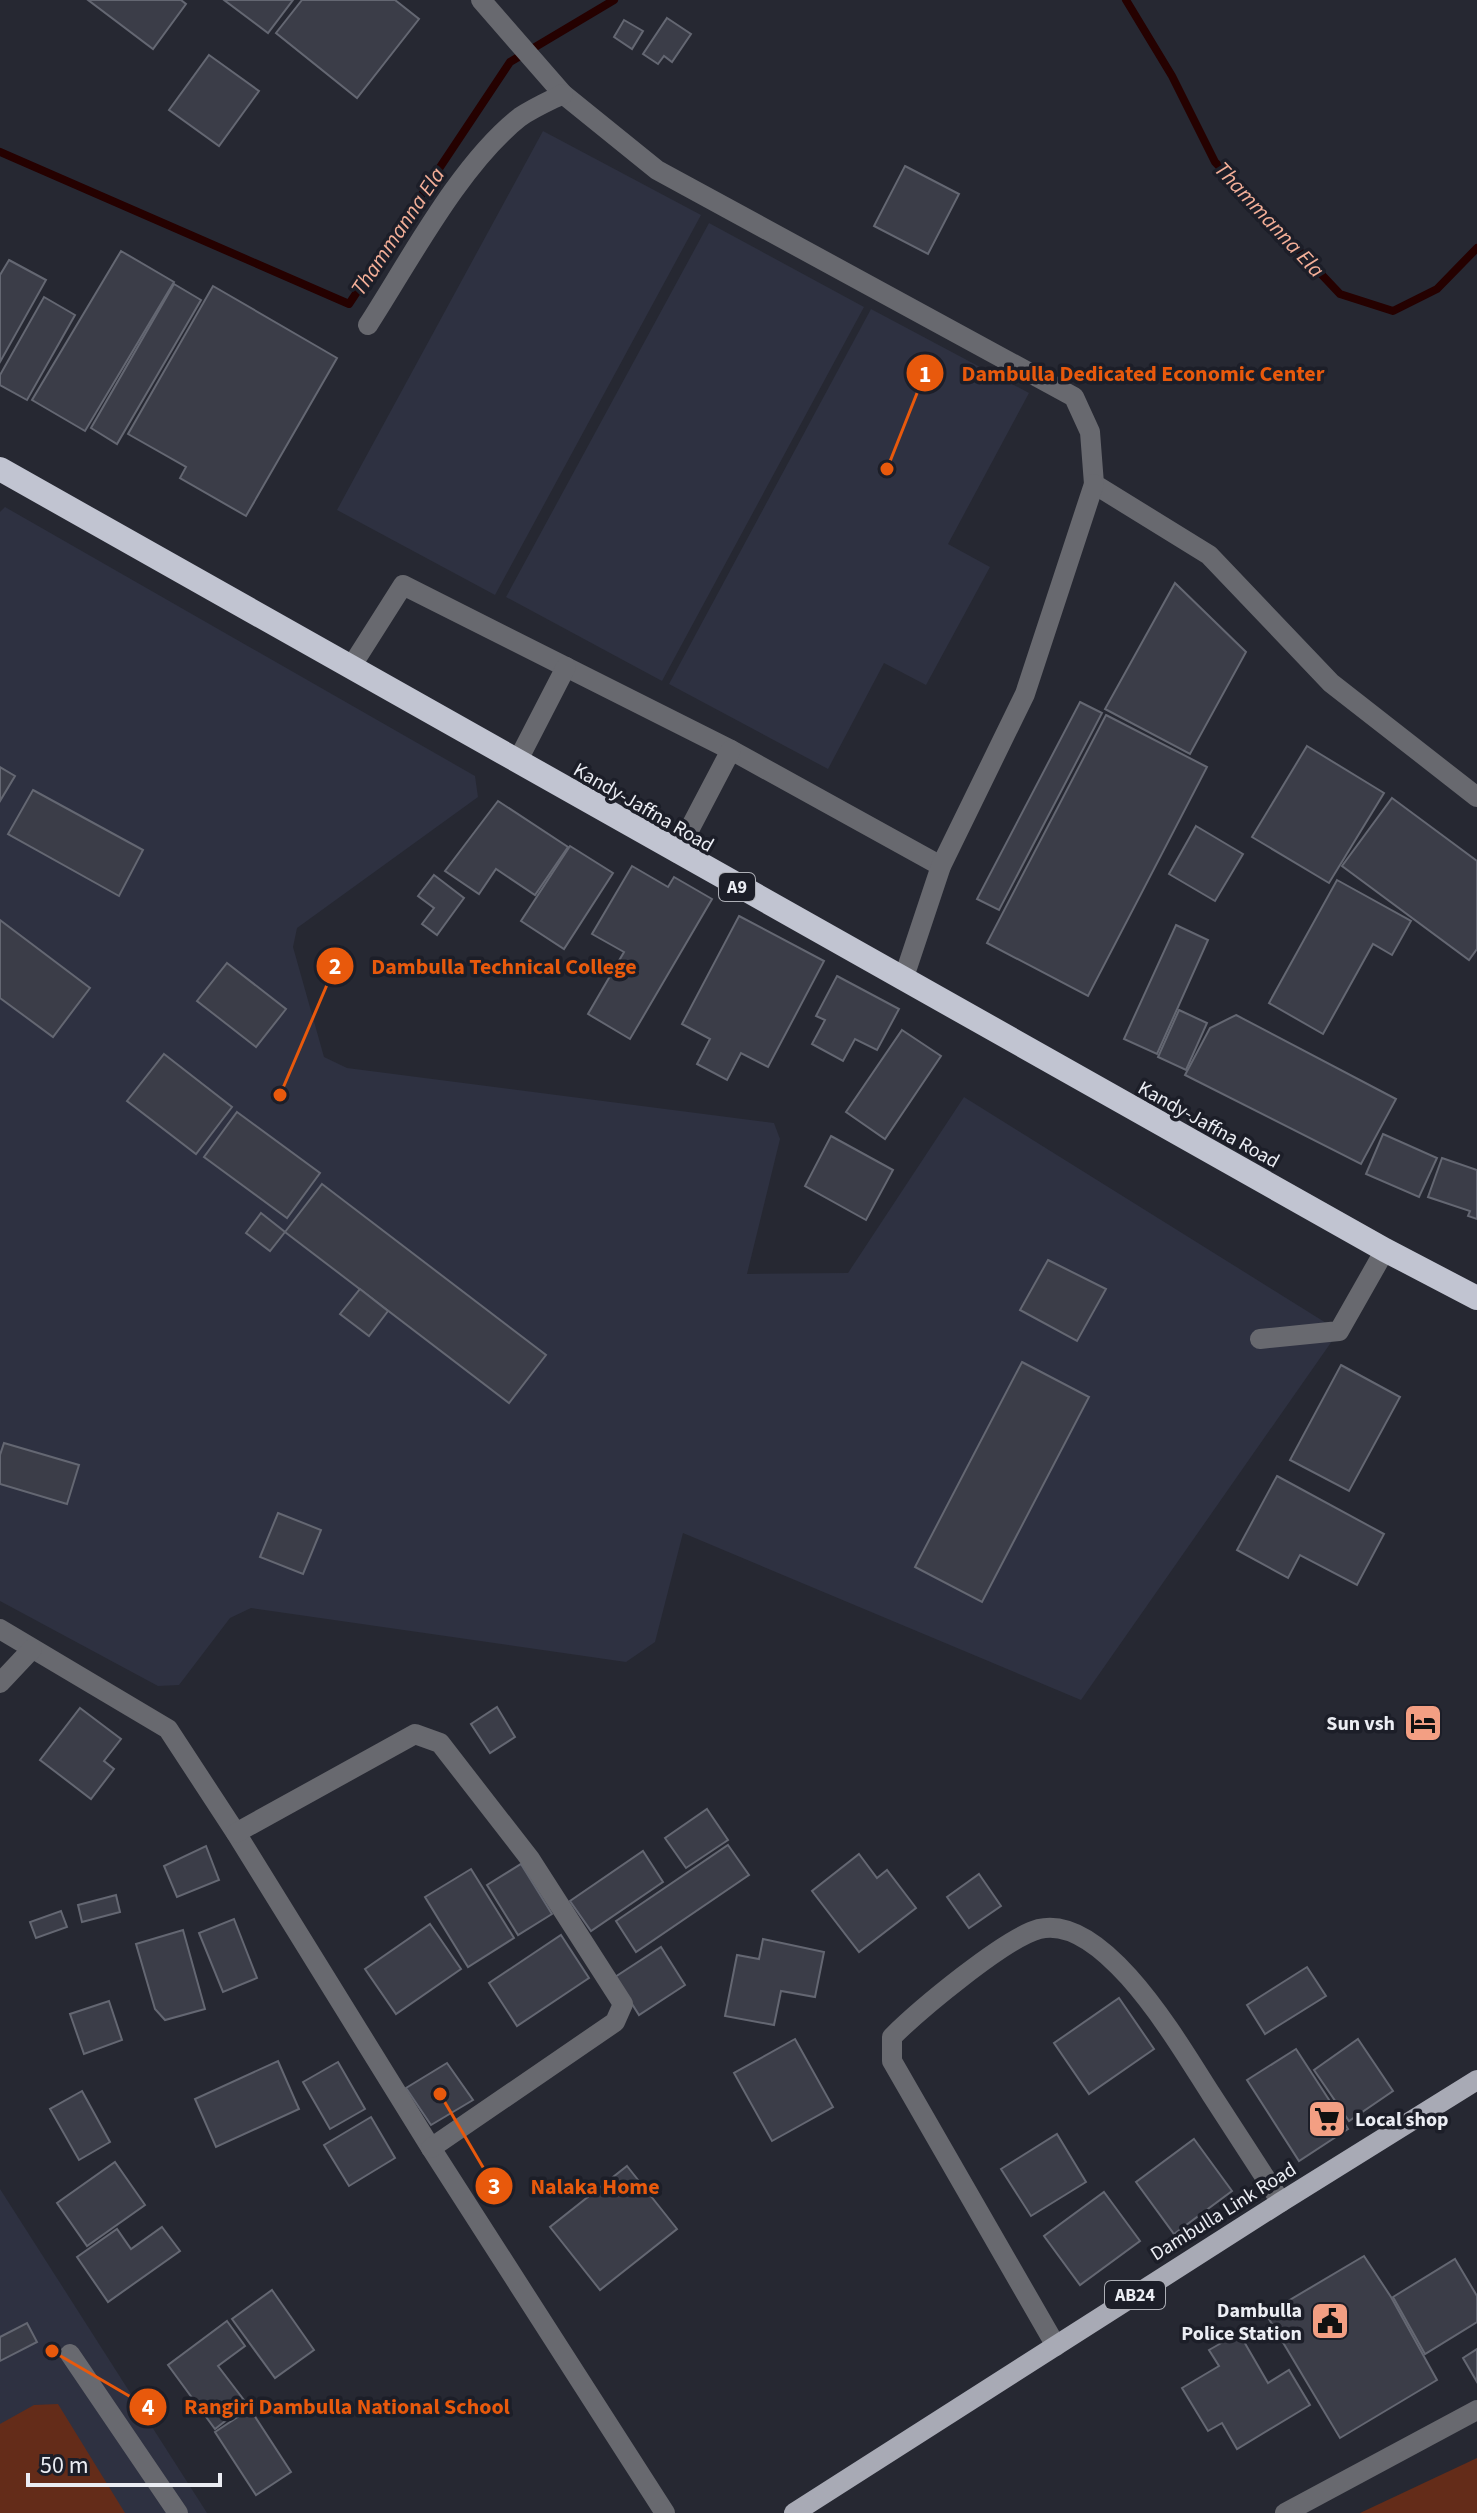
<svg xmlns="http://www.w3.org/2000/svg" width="1477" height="2513" viewBox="0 0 1477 2513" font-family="'Source Sans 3',sans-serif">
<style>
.built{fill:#2e3141}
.green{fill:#642c19}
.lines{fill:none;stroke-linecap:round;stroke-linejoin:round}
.stream{stroke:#250100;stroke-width:8}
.building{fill:#3b3d48;stroke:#646772;stroke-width:2}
.minor{stroke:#68696f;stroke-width:20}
.major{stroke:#a8aab5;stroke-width:20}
.highway{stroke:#c1c4d1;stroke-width:24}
.labels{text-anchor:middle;stroke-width:7;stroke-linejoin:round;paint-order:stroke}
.shield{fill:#1c1e28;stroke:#adafb6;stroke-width:2}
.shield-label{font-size:18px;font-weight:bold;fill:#ebedf3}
.street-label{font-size:20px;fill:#ebedf3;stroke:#1c1e28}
.poi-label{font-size:20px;font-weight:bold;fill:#ebedf3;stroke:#1c1e28;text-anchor:end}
.water-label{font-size:22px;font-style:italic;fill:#f4af98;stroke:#1c1e28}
.leader{fill:none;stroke:#e8590c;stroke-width:3}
.callout-dot{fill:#e8590c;stroke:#1c1e28;stroke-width:3}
.mark-label{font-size:24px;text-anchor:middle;font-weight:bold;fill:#fff}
.callout-label{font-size:22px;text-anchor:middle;font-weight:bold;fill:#e8590c;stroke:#1c1e28;stroke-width:7;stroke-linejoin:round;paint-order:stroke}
</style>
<rect width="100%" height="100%" fill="#262832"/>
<g class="built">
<polygon points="543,131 701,215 495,595 337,510"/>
<polygon points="709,223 864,307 662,681 506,597"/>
<polygon points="871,309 1029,393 948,544 990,567 926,685 884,663 828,769 669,684"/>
<polygon points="5,507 475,776 478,797 297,928 293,947 324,1057 347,1068 774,1123 780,1139 747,1274 848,1273 964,1097 1339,1331 1081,1700 683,1533 655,1642 626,1662 251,1608 230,1618 179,1685 158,1686 0,1601 0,512"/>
<polygon points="0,2189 207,2513 0,2513"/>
</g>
<g class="green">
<polygon points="58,2404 125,2513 0,2513 0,2424 34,2405"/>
<polygon points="1477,2458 1477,2513 1360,2513"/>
</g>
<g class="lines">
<g class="stream">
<polyline points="1126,0 1172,76 1215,162 1340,294 1393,311 1437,289 1477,248"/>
<polyline points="0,152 349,304 510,62 614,0"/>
</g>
</g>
<g class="building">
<polygon points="88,0 181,0 186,4 153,49"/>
<polygon points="224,0 293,0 268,33"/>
<polygon points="302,0 395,0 419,19 357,98 276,33"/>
<polygon points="667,18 691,34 672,62 664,56 658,64 643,54"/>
<polygon points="624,20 643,31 632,49 614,37"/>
<polygon points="209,55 259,91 219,146 169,110"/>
<polygon points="905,166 959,194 928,254 874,226"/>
<polygon points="121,251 174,282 85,431 32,400"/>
<polygon points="9,260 46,280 0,362 0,275"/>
<polygon points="174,284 201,300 117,444 91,428"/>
<polygon points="213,286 337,358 246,516 180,478 186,467 128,434"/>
<polygon points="44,297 75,315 27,400 0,385 0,375"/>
<polygon points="1175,583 1246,652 1190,754 1105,709"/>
<polygon points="1080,702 1102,713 999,910 977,899"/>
<polygon points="1106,715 1207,767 1088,996 987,943"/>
<polygon points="1307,746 1384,793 1329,883 1252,837"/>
<polygon points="0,767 15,776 0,801"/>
<polygon points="33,790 143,850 119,896 8,834"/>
<polygon points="1392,798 1477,861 1477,949 1469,960 1342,866"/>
<polygon points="498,801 568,847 535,895 496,869 479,894 445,871"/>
<polygon points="1196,826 1243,854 1215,901 1169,874"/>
<polygon points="570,846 613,873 564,949 521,921"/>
<polygon points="632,866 668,887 674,877 712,899 630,1039 588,1014 624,952 592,934"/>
<polygon points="434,875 464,898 437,935 422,924 434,908 418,896"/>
<polygon points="1337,880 1411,921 1392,955 1373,944 1323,1034 1269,1003"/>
<polygon points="739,916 824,961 768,1067 741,1053 727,1080 697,1064 710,1039 682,1024"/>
<polygon points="0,920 90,988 53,1037 0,998"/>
<polygon points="1176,925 1208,940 1157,1054 1124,1039"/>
<polygon points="227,963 286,1009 256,1047 197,1001"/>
<polygon points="837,976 899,1009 877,1050 855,1039 843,1061 812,1044 825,1020 816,1016"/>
<polygon points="1179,1010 1207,1023 1186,1070 1158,1057"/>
<polygon points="1236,1015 1396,1099 1361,1164 1185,1075 1210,1028"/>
<polygon points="902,1030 941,1056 885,1139 846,1112"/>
<polygon points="164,1054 232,1107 196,1154 127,1101"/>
<polygon points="237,1112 320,1173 287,1218 204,1157"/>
<polygon points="1383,1134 1437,1158 1419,1197 1366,1174"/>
<polygon points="831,1136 893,1170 866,1220 805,1186"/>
<polygon points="1442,1158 1477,1170 1477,1219 1468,1216 1470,1211 1428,1197"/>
<polygon points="322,1184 546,1355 509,1403 285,1232"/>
<polygon points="261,1213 285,1232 270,1251 246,1233"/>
<polygon points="1048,1260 1106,1289 1077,1341 1020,1310"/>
<polygon points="360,1289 388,1311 369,1336 340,1314"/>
<polygon points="1022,1362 1089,1397 982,1602 915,1567"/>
<polygon points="1341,1365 1400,1397 1349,1491 1290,1460"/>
<polygon points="4,1443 79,1465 67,1504 0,1484 0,1455"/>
<polygon points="1277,1476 1384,1534 1357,1585 1300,1555 1288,1578 1237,1550"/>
<polygon points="278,1513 321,1530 303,1574 260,1557"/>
<polygon points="497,1707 515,1737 490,1753 471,1724"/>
<polygon points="80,1708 121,1739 104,1761 114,1769 91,1799 40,1760"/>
<polygon points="707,1809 728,1840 686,1868 665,1838"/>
<polygon points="728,1845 749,1875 636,1952 616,1921"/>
<polygon points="206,1846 219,1880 177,1897 164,1866"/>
<polygon points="643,1851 663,1882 591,1931 570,1901"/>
<polygon points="859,1854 877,1878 887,1870 916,1908 859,1952 812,1891"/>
<polygon points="521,1864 552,1914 518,1935 487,1885"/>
<polygon points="471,1869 514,1938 468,1967 425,1897"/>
<polygon points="979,1874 1001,1906 969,1928 947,1897"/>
<polygon points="116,1895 120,1912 82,1922 78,1905"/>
<polygon points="61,1911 67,1927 36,1938 30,1922"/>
<polygon points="234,1919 257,1978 223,1992 199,1933"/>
<polygon points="430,1924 461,1969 396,2014 365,1969"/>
<polygon points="183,1930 205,2009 165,2020 155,2009 136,1944"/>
<polygon points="561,1935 589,1978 517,2026 489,1983"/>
<polygon points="763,1939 824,1952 815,1997 781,1991 774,2025 725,2016 737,1955 759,1959"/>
<polygon points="661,1947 685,1985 639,2015 615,1977"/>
<polygon points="1307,1967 1326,1996 1265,2034 1247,2005"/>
<polygon points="1119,1998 1154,2049 1089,2094 1054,2043"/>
<polygon points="109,2001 122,2040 84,2054 70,2014"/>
<polygon points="795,2039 833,2107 772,2141 734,2073"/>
<polygon points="1358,2039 1393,2091 1349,2121 1314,2070"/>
<polygon points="1296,2049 1348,2129 1299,2161 1247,2080"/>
<polygon points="278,2061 299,2109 216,2147 195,2099"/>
<polygon points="338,2062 365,2109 330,2129 303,2082"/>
<polygon points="447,2063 473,2100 431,2125 406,2088"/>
<polygon points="82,2091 110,2142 79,2160 50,2109"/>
<polygon points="371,2117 395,2158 349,2186 324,2145"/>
<polygon points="1057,2134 1086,2182 1031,2216 1001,2169"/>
<polygon points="1194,2139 1232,2191 1174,2234 1136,2182"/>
<polygon points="115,2162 145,2205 87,2246 57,2203"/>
<polygon points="627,2166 677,2229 600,2290 550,2227"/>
<polygon points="1104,2192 1140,2241 1080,2285 1044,2236"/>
<polygon points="162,2227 180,2251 108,2302 77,2257 117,2229 131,2249"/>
<polygon points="1364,2256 1391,2297 1437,2380 1340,2438 1266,2314"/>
<polygon points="1455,2259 1477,2296 1477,2322 1425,2354 1393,2297"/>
<polygon points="272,2290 314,2350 275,2378 232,2319"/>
<polygon points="227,2321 245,2346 218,2366 247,2404 215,2429 168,2365"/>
<polygon points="27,2323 37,2342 0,2361 0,2337"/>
<polygon points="1239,2333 1268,2383 1289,2370 1310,2405 1237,2449 1222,2423 1208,2431 1182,2388 1219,2366 1209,2350"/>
<polygon points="1477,2349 1477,2382 1463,2358"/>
<polygon points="250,2409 291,2472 256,2495 215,2432"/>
</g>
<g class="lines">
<g class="minor">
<polyline points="481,0 563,94 657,170 1074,397 1090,432 1094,484 1209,555 1331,683 1477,797"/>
<path d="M368 325C410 260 460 164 520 117 533 108 549 101 563 94"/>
<polyline points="351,667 403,585 731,750 941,866"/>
<polyline points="517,762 566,667"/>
<polyline points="677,853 731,750"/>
<polyline points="903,980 941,866 1025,694 1094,484"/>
<polyline points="1260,1339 1339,1331 1385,1250"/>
<polyline points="0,1629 168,1729 236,1833 431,2148 665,2513"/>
<polyline points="0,1683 32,1649"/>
<polyline points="236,1833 415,1734 440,1743 530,1859 623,2004 615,2022 431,2148"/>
<path d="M1056 2346 892 2061V2037C919 2010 1005 1938 1039 1929 1105 1913 1181 2048 1211 2094 1234 2130 1258 2166 1281 2202"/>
<polyline points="70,2354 178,2513"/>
<polyline points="1285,2513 1477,2410"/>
</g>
<polyline class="major" points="794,2513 1281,2202 1477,2080"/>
<polyline class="highway" points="0,469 1385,1250 1477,1298"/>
</g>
<defs>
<symbol id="hotel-square" viewBox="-11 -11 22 22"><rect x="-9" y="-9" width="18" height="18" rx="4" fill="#f39f83" stroke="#1c1e28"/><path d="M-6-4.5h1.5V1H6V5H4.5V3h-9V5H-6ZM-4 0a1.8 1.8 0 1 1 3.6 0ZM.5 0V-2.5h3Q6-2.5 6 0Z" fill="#111"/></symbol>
<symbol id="supermarket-square" viewBox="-11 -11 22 22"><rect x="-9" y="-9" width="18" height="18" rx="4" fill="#f39f83" stroke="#1c1e28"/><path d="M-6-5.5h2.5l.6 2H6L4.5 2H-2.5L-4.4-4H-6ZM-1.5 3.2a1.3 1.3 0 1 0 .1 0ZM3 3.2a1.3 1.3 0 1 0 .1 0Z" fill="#111"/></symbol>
<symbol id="civic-square" viewBox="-11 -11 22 22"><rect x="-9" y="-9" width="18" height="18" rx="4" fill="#f39f83" stroke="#1c1e28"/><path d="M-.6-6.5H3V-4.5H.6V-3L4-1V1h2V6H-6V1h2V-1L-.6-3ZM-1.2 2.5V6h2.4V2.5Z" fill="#111"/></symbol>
</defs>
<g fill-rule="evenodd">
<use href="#hotel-square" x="1401" y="1701" width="44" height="44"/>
<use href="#supermarket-square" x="1305" y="2097" width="44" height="44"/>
<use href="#civic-square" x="1308" y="2299" width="44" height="44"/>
</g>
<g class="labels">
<g class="shield">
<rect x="719" y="873" width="36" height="28" rx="6"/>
<rect x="1105" y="2281" width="60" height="28" rx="6"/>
</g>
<g class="shield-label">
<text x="737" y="893">A9</text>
<text x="1135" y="2301">AB24</text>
</g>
<g class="street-label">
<text transform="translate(644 807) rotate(30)" y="7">Kandy-Jaffna Road</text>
<text transform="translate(1209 1124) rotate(29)" y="7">Kandy-Jaffna Road</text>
<text transform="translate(1223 2211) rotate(-32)" y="7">Dambulla Link Road</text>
</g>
<g class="poi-label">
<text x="1395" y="1730">Sun vsh</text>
<text x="1355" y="2126" text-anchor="start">Local shop</text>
<text x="1302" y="2317">Dambulla<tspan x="1302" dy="23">Police Station</tspan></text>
</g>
<g class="water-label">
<text transform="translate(1270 219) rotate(47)" y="8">Thammanna Ela</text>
<text transform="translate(397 231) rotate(-56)" y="8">Thammanna Ela</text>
</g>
</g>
<path class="leader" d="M887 469L925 373M280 1095L335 966M440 2094L494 2186M52 2351L148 2407"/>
<g class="callout-dot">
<circle cx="887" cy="469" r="8"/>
<circle cx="280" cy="1095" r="8"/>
<circle cx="440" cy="2094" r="8"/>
<circle cx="52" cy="2351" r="8"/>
<circle cx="925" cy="373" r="20"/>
<circle cx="335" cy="966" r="20"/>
<circle cx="494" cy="2186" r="20"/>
<circle cx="148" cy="2407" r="20"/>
</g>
<g class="mark-label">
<text x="925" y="382">1</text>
<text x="335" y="974">2</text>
<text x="494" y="2194">3</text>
<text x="148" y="2415">4</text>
</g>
<g class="callout-label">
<text x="1143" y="381">Dambulla Dedicated Economic Center</text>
<text x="504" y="974">Dambulla Technical College</text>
<text x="595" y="2194">Nalaka Home</text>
<text x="347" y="2414">Rangiri Dambulla National School</text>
</g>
<path d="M28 2473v12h192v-12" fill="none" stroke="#ebedf3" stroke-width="4"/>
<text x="40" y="2473" font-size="24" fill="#ebedf3" stroke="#1c1e28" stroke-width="6" paint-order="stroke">50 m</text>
</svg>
